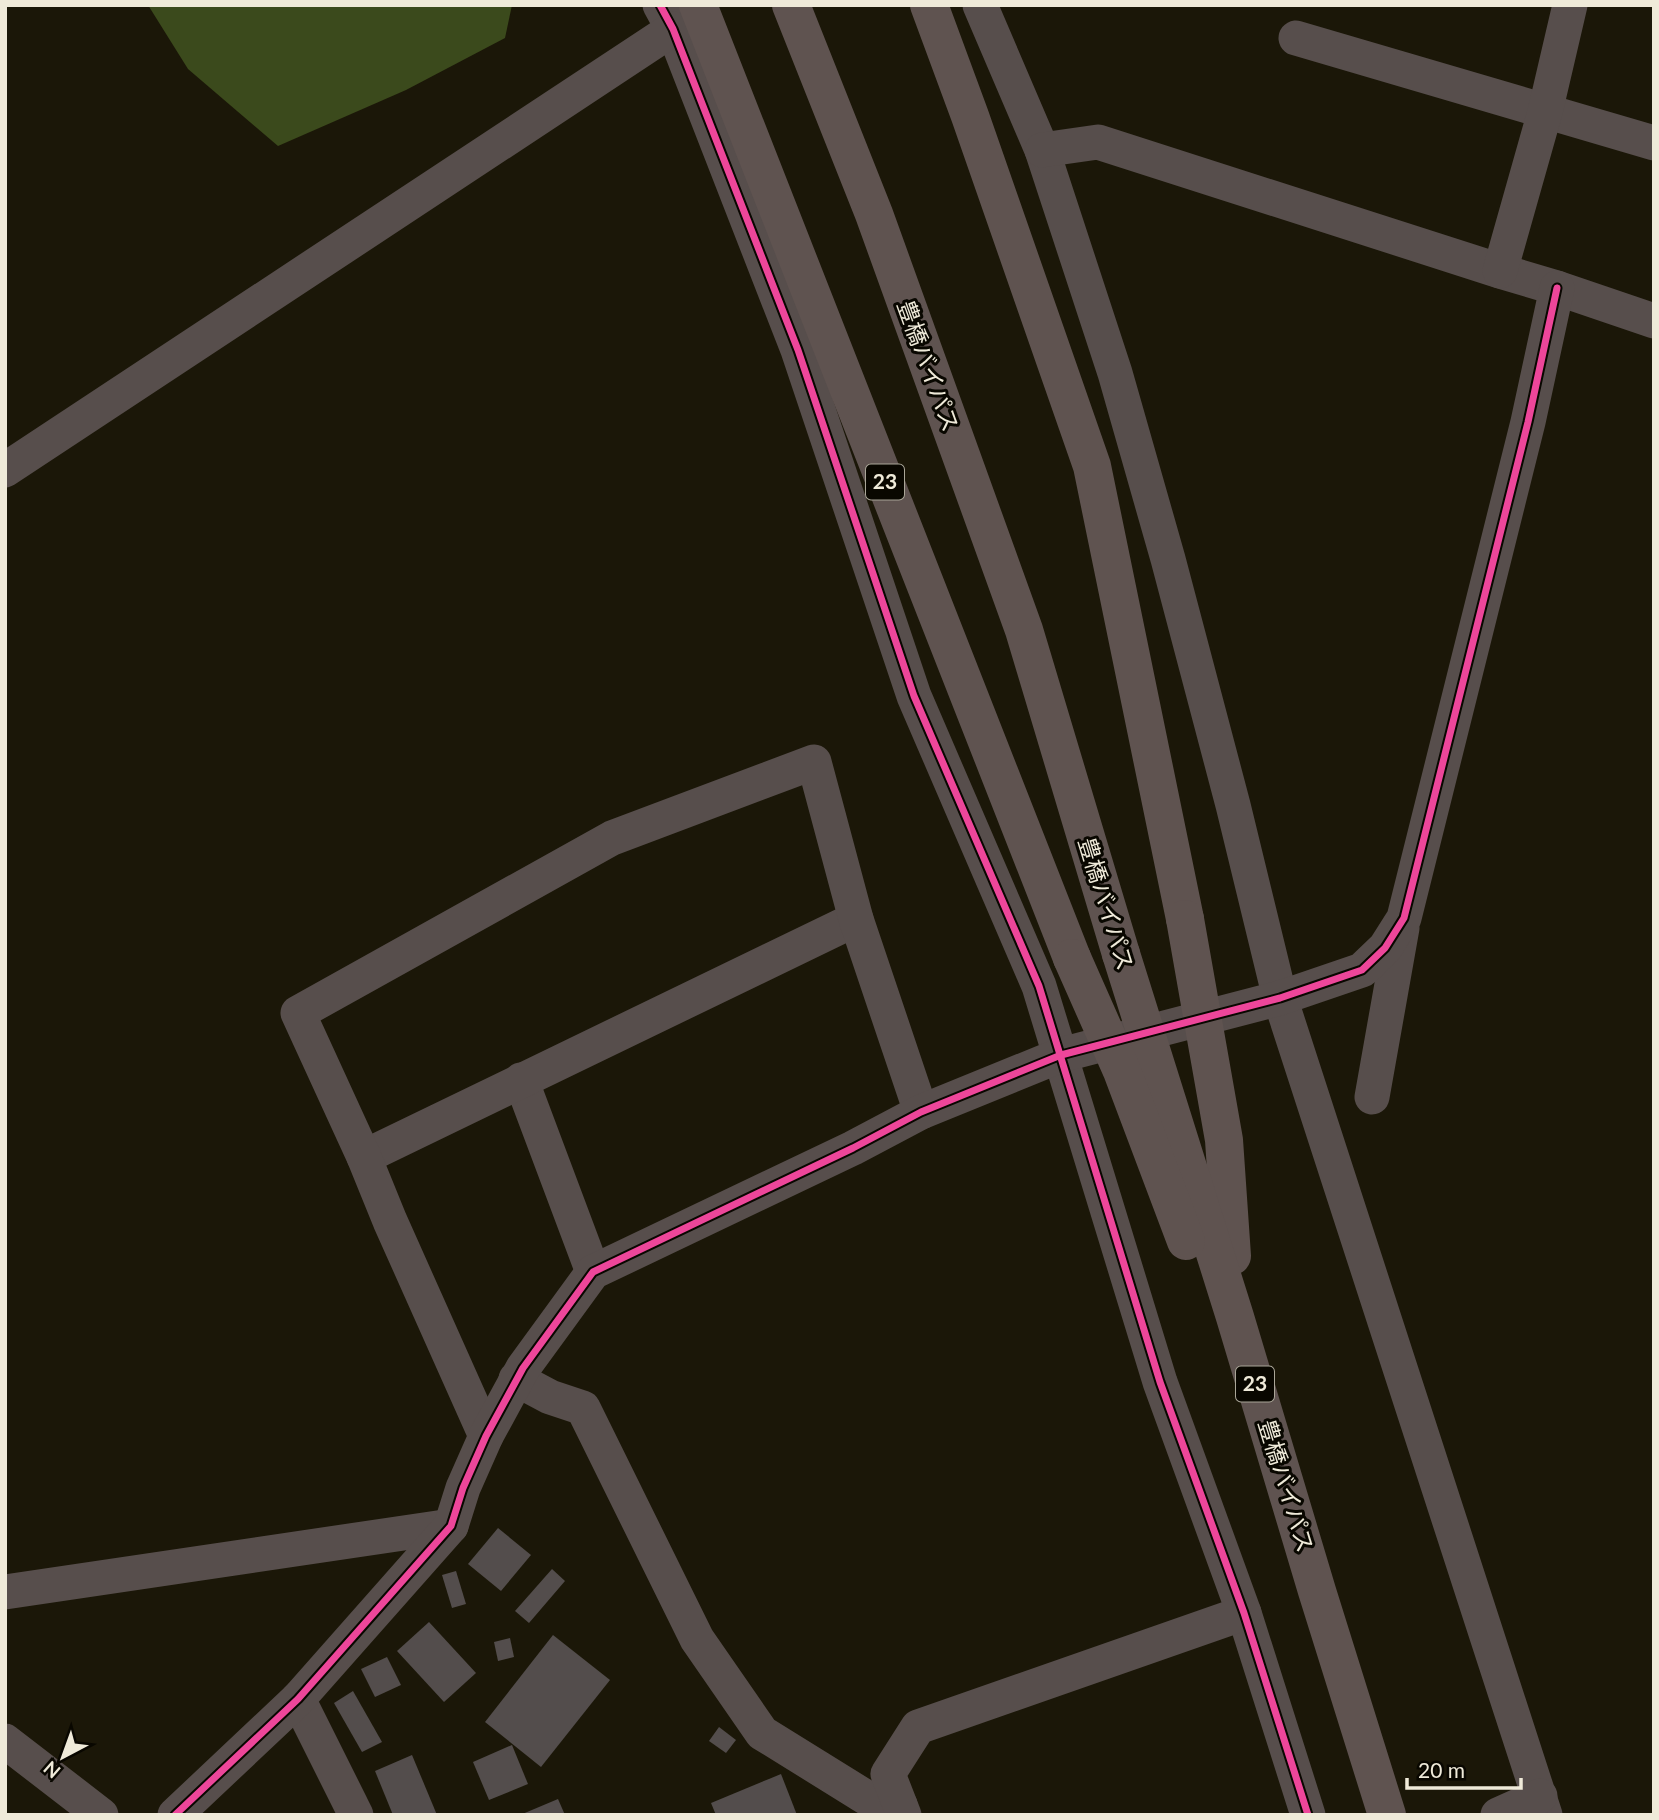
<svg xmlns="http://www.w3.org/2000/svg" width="1659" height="1820" viewBox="0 0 1659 1820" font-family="Lato,'Noto Sans JP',sans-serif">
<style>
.forest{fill:#3b4a1c}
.building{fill:#534d4c}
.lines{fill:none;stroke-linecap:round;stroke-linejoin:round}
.street{stroke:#574e4c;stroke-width:35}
.highway{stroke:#5f5350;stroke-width:38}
.highway-bridge{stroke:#5f5350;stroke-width:38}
.cycleway-casing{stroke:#090700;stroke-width:11}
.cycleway{stroke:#ed469a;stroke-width:7}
.labels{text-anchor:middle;stroke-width:6;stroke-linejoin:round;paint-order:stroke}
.shield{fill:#090700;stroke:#aaa698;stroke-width:2}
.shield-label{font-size:21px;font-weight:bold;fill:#efead9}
.street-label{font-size:23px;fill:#efead9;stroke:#090700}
</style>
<rect width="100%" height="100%" fill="#1b1708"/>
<polygon class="forest" points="148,5 512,5 505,38 406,90 278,146 188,69"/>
<g class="building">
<polygon points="498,1528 531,1555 501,1591 468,1564"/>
<polygon points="552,1569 565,1581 529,1623 515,1611"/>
<polygon points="456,1571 466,1604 452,1608 442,1575"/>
<polygon points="429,1622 476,1673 444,1702 397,1651"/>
<polygon points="553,1635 610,1680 541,1767 485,1722"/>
<polygon points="510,1638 514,1657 498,1661 494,1642"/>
<polygon points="387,1657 401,1685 375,1697 361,1669"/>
<polygon points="353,1691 382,1742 362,1752 334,1703"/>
<polygon points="719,1727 736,1740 726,1753 709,1741"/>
<polygon points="512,1745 528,1784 489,1800 473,1762"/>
<polygon points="412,1755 437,1815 393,1815 375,1771"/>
<polygon points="781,1774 797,1815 716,1815 711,1803"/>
<polygon points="558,1799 565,1815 520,1815"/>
</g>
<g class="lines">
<g class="street">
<polyline points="660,5 673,29 798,350 914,696 1039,986 1160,1382 1244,1613 1308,1815"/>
<polyline points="980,5 1042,150 1115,373 1168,559 1233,805 1280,998 1545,1815"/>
<polyline points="1296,38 1654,143"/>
<polyline points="1042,150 1098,142 1500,271 1557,288 1654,321"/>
<polyline points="1500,271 1545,112 1570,5"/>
<polyline points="5,470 673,29"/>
<polyline points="521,1080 593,1272"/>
<polyline points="1372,1097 1402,928"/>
<polyline points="364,1157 856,919"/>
<polyline points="516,1379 550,1397 583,1408 697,1639 762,1733 867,1798 900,1805"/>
<polyline points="486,1436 390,1221 364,1157 298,1013 612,838 814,762 856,919 921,1112"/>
<polyline points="5,1592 451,1526"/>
<polyline points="298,1699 356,1815"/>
<polyline points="5,1741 101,1815"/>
<polyline points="175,1815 298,1699 451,1526 463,1488 486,1436 523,1368 593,1272 853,1148 921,1112 1061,1055 1280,998 1362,970 1385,948 1404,918 1528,422 1557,288"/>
<polyline points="904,1815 888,1774 918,1727 1244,1613"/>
<polyline points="1498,1815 1540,1796"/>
</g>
<g class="highway">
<polyline points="698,5 1072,958"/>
<polyline points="791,5 874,214 1024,630 1121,954"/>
<polyline points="929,5 970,116 1092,466 1185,919"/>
</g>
<g class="highway-bridge">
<polyline points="1185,919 1224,1140 1232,1256"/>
<polyline points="1121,954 1235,1317 1317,1591 1387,1815"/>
<polyline points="1072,958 1122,1071 1186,1241"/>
</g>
<defs>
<g id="cycleway">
<polyline points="660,5 673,29 798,350 914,696 1039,986 1160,1382 1244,1613 1308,1815"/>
<polyline points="175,1815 298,1699 451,1526 463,1488 486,1436 523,1368 593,1272 853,1148 921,1112 1061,1055 1280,998 1362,970 1385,948 1404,918 1528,422 1557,288"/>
</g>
</defs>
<use href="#cycleway" class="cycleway-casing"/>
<use href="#cycleway" class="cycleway"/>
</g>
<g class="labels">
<g class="shield">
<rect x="866" y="464.5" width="38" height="35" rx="5"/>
<rect x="1236" y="1366.5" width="38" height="35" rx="5"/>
</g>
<g class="shield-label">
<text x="885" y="489">23</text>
<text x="1255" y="1391">23</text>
</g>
<g class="street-label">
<text transform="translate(928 366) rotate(70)" y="8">豊橋バイパス</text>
<text transform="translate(1106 904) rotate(73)" y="8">豊橋バイパス</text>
<text transform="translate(1286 1486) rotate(73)" y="8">豊橋バイパス</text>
</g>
</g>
<rect width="1659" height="1820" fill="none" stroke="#efead9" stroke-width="14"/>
<g transform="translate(63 1757) rotate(221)" stroke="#090700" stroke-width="5" paint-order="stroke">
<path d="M0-5L12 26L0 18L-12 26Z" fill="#efead9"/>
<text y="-10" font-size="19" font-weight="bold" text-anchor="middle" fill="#efead9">N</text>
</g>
<path d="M1407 1778v10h114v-10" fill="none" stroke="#efead9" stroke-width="3.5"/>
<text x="1418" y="1778" font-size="21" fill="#efead9" stroke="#090700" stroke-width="5" paint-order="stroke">20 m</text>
</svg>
